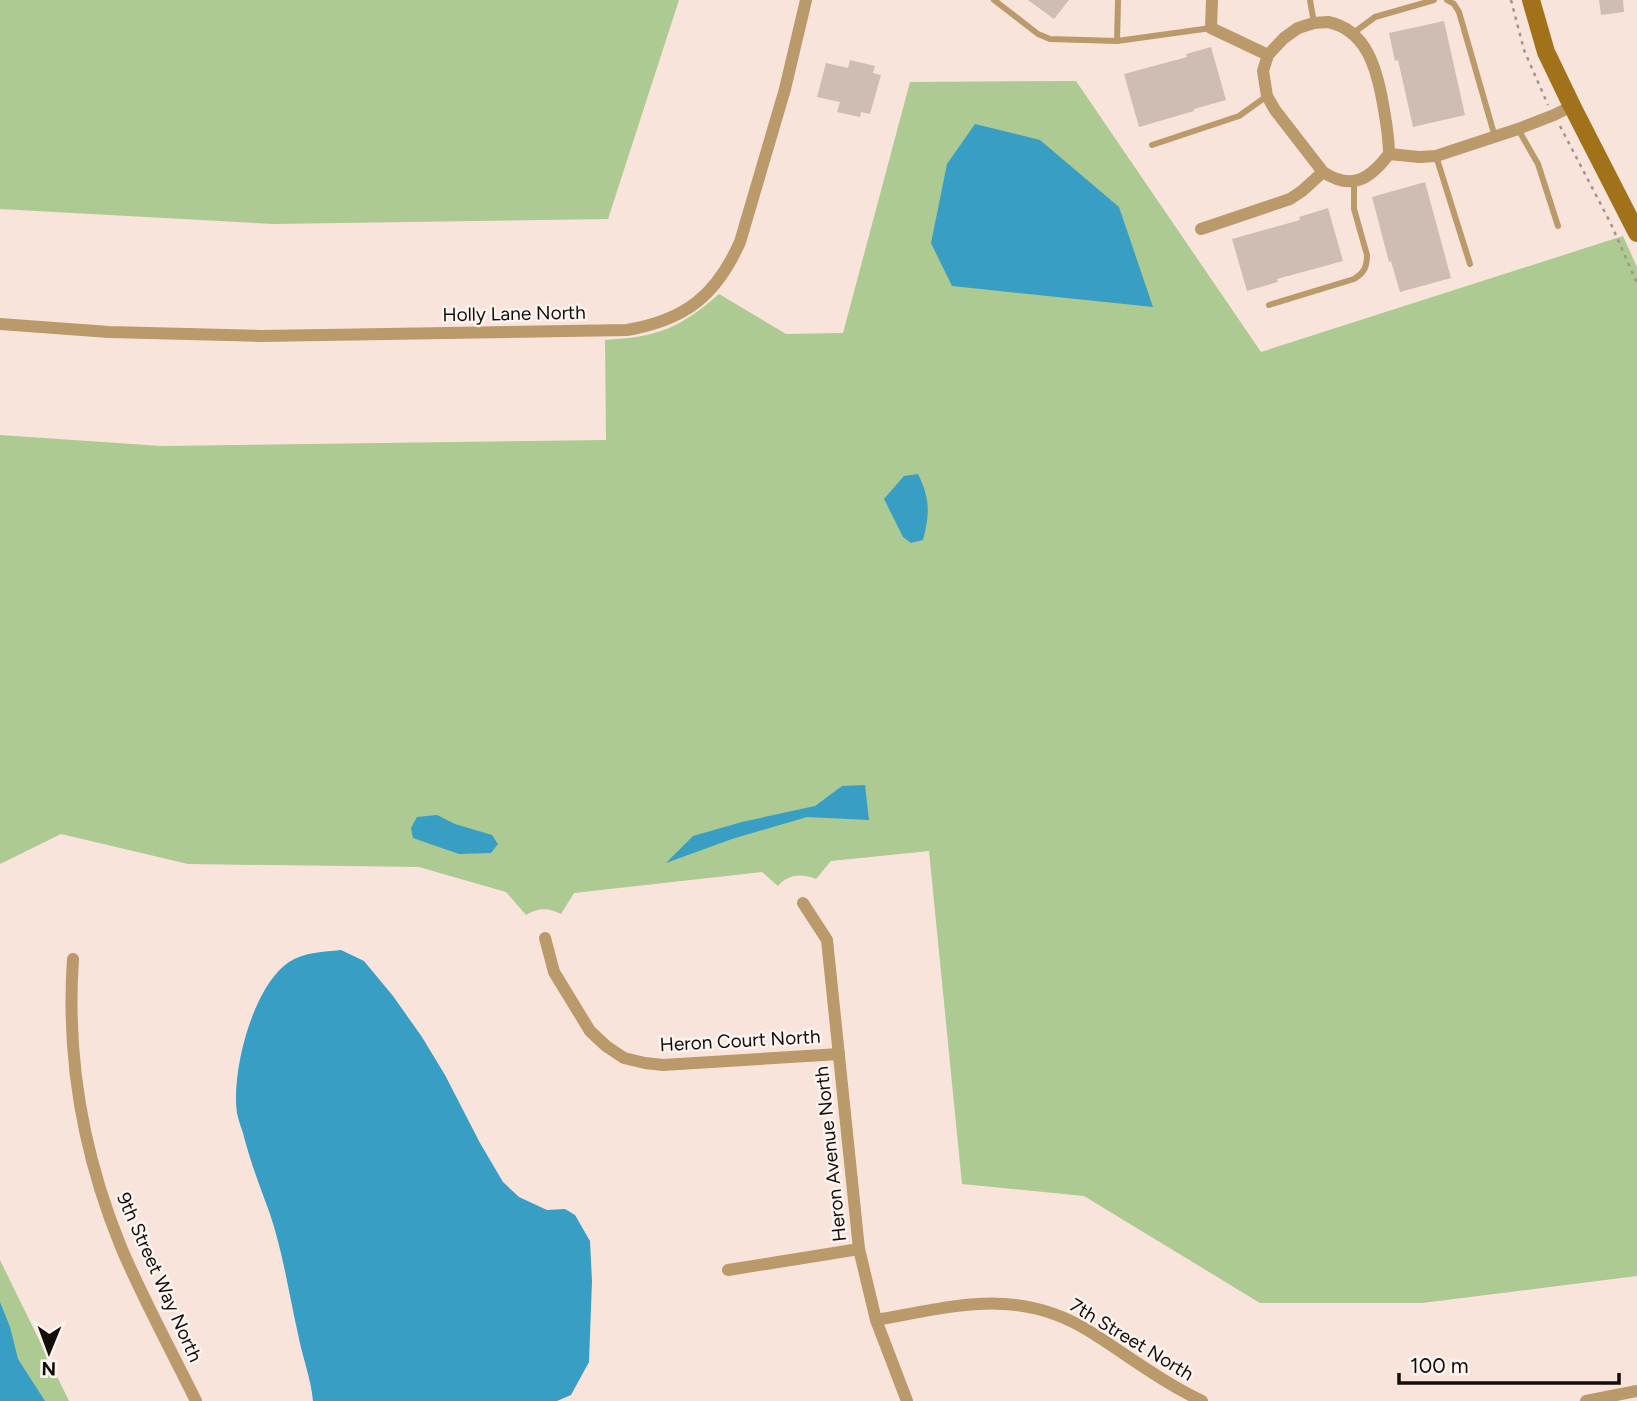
<svg xmlns="http://www.w3.org/2000/svg" width="1637" height="1401" viewBox="0 0 1637 1401" font-family="Figtree,sans-serif">
<style>
.green{fill:#acca91}
.water{fill:#399ec4}
.building{fill:#cfbcb3}
.lines{fill:none;stroke-linecap:round;stroke-linejoin:round}
.path{stroke:#a3948d;stroke-width:2.5;stroke-dasharray:3.5 5;stroke-linecap:butt}
.lane{stroke:#ba9a6a;stroke-width:6}
.street{stroke:#ba9a6a;stroke-width:12}
.secondary{stroke:#a2721b;stroke-width:18}
.labels{text-anchor:middle;stroke-width:5;stroke-linejoin:round;paint-order:stroke}
.street-label{font-size:19px;fill:#140e0b;stroke:#fcf4f0}
</style>
<rect width="100%" height="100%" fill="#f8e4db"/>
<g class="green">
<polygon points="0,0 679,0 608,219 273,224 0,209"/>
<path d="M1076 81 1261 352 1623 236 1637 267V1276L1422 1303H1260L1084 1196 962 1184 929 851 831 861 816 879C802 873 788 874 778 886L762 872 574 893 561 914C549 908 538 907 526 915L506 892 419 867 188 864 61 834 0 864V435L161 446 606 440 605 340C657 337 679 329 719 294L786 334 843 333 910 82Z"/>
<polygon points="0,1260 69,1401 0,1401"/>
</g>
<g class="water">
<polygon points="975,124 1040,140 1119,207 1153,307 952,286 931,243 947,164"/>
<path d="M918 474C930 499 930 513 923 540L911 543 903 537 884 499 904 476Z"/>
<polygon points="865,785 869,820 807,817 732,839 666,863 693,836 742,822 815,806 842,786"/>
<polygon points="437,815 455,824 492,835 498,844 491,853 459,854 413,838 411,828 417,817"/>
<path d="M341 950 364 961 393 996 422 1037 445 1075 480 1143 503 1182 519 1197 547 1210 565 1209 575 1215 590 1241 592 1281 589 1362 571 1395 557 1401H313C311 1378 302 1356 298 1334 289 1294 283 1253 270 1214 260 1187 250 1161 243 1133 241 1127 238 1119 237 1113 231 1071 253 986 289 962 304 952 324 952 341 950Z"/>
<polygon points="0,1302 10,1327 18,1359 45,1401 0,1401"/>
</g>
<g class="building">
<polygon points="1028,0 1069,0 1054,19"/>
<polygon points="1599,0 1623,0 1624,12 1601,15"/>
<polygon points="1444,21 1465,115 1413,127 1398,60 1395,61 1389,33"/>
<polygon points="1211,47 1226,100 1194,109 1194,111 1139,127 1124,74 1187,57 1186,54"/>
<polygon points="850,60 875,66 873,73 881,75 870,114 861,112 860,117 837,112 840,102 817,97 826,63 848,68"/>
<polygon points="1425,182 1451,278 1400,292 1391,261 1389,262 1372,197"/>
<polygon points="1328,208 1343,261 1277,279 1278,282 1247,291 1232,239 1300,220 1299,217"/>
</g>
<g class="lines">
<g class="path">
<polyline points="1511,0 1524,50 1548,105"/>
<polyline points="1560,126 1611,224 1637,283"/>
</g>
<g class="lane">
<polyline points="994,0 1038,34 1050,39 1117,41 1211,28"/>
<polyline points="1310,0 1314,23"/>
<polyline points="1447,0 1454,4 1459,12 1495,137"/>
<polyline points="1352,34 1375,17 1434,0"/>
<polyline points="1117,41 1118,0"/>
<polyline points="1518,129 1538,164 1558,226"/>
<polyline points="1152,145 1239,116 1267,96"/>
<polyline points="1436,156 1470,264"/>
<path d="M1269 305 1354 279C1364 273 1367 267 1367 255L1354 209V181"/>
</g>
<g class="street">
<polyline points="1212,0 1211,28 1268,55"/>
<path d="M1328 22C1367 30 1377 70 1383 104 1386 121 1389 137 1389 154 1370 179 1352 191 1323 172L1275 110 1267 96 1263 71 1268 55 1284 38 1298 28 1314 23Z"/>
<polyline points="1389,154 1419,157 1436,156 1518,129 1554,115 1572,106"/>
<polyline points="1201,229 1290,199 1302,191 1323,172"/>
<path d="M0 324 109 332 261 336 627 330C685 320 716 296 740 242L785 89 806 0"/>
<polyline points="803,903 827,940 859,1249 876,1320 907,1401"/>
<polyline points="545,938 554,972 590,1031 606,1046 624,1058 645,1063 663,1065 839,1054"/>
<path d="M73 959C66 1059 83 1154 121 1247 143 1299 171 1350 196 1401"/>
<polyline points="728,1270 859,1249"/>
<path d="M876 1320C952 1307 1017 1286 1089 1331 1126 1354 1162 1382 1202 1401"/>
<polyline points="1586,1401 1637,1391"/>
</g>
<polyline class="secondary" points="1531,0 1546,52 1572,106 1637,233"/>
</g>
<g class="labels">
<g class="street-label">
<text transform="translate(514 313) rotate(-1)" y="7">Holly Lane North</text>
<text transform="translate(740 1040) rotate(-3)" y="7">Heron Court North</text>
<text transform="translate(830 1154) rotate(-96)" y="7">Heron Avenue North</text>
<text transform="translate(160 1277) rotate(66)" y="7">9th Street Way North</text>
<text transform="translate(1132 1339) rotate(31)" y="7">7th Street North</text>
</g>
</g>
<g transform="translate(49 1352) rotate(181)" stroke="#fcf4f0" stroke-width="5" paint-order="stroke">
<path d="M0-5L12 26L0 18L-12 26Z" fill="#140e0b"/>
<text y="-10" font-size="19" font-weight="bold" text-anchor="middle" fill="#140e0b">N</text>
</g>
<path d="M1399 1373v10h220v-10" fill="none" stroke="#140e0b" stroke-width="3.5"/>
<text x="1410" y="1373" font-size="21" fill="#140e0b" stroke="#fcf4f0" stroke-width="5" paint-order="stroke">100 m</text>
</svg>
